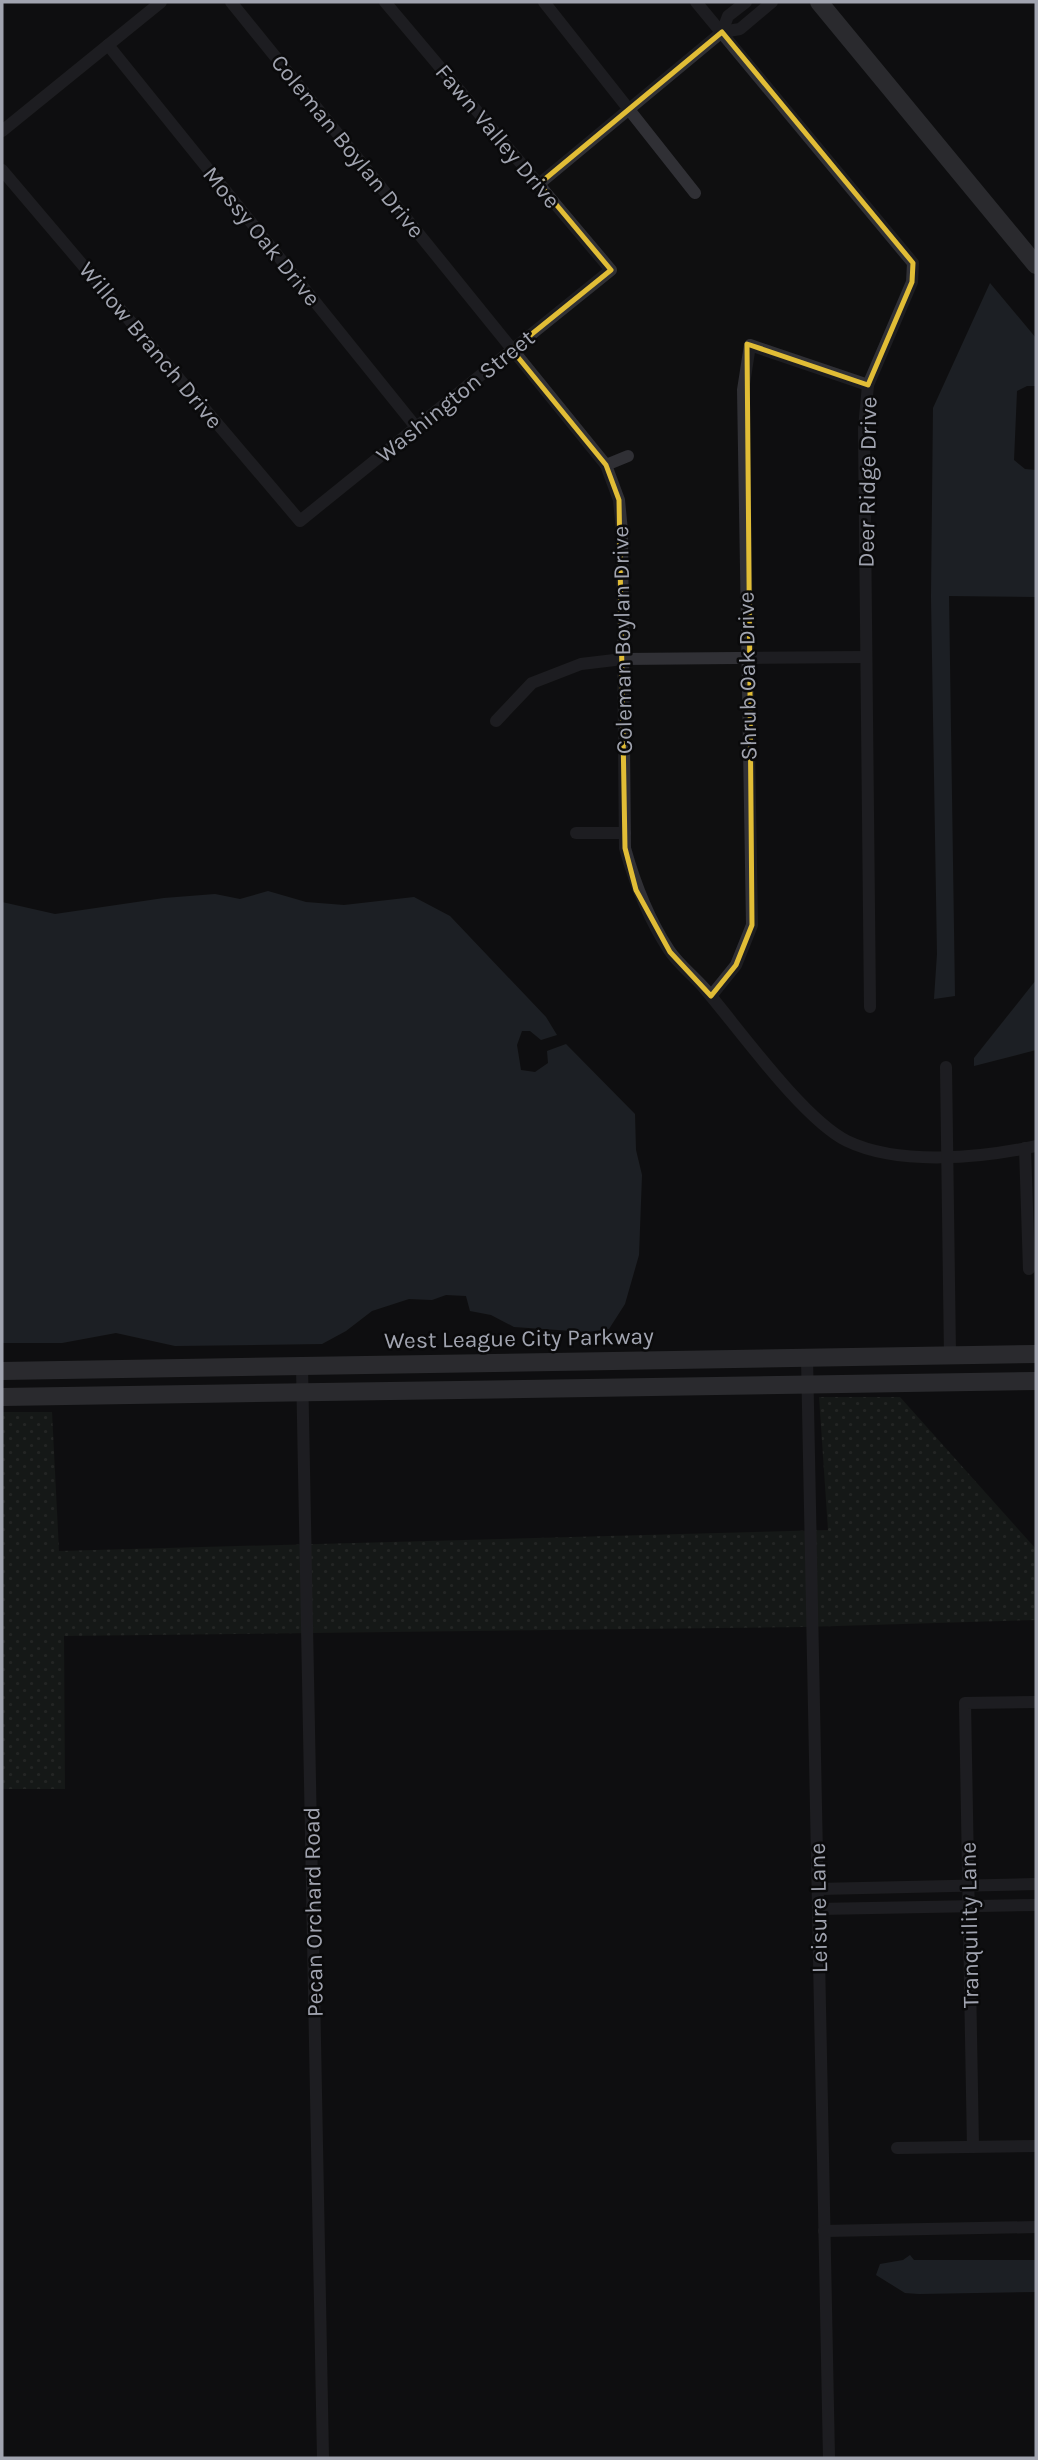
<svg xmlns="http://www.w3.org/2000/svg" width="1038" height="2460" viewBox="0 0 1038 2460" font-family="Karla,sans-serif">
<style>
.grass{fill:url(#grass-dots)}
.water{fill:#2e343c}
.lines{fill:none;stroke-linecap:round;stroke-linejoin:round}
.minor{stroke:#303035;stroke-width:12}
.primary{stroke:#4c4d53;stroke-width:18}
.marked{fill:none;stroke:#e1bd36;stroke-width:5;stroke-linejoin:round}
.labels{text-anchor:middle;stroke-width:5;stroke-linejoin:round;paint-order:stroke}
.street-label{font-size:23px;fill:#a1a4b0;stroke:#0a0a0b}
</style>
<defs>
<pattern id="grass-dots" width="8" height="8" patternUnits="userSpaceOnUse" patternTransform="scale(1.75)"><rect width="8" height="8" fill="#1e241f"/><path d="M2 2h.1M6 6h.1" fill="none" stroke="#3c413d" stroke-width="1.8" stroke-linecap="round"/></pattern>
</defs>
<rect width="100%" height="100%" fill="#0f0f10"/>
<polygon class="grass" points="819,1397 900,1397 1036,1549 1036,1620 804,1627 64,1636 65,1789 2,1789 2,1412 52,1412 59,1551 828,1530"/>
<g class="water">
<polygon points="990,283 1036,338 1036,386 1027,386 1017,391 1014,460 1025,469 1036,470 1036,597 949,596 955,996 934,999 937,954 931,597 933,408"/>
<polygon points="268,891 306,902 344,905 414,897 450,916 546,1017 557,1035 541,1040 530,1031 522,1031 517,1045 521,1070 535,1072 548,1063 547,1051 566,1044 635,1114 636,1150 642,1175 639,1255 625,1304 609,1329 587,1332 514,1327 491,1315 470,1311 466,1296 446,1295 432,1300 409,1299 372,1311 346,1331 322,1344 175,1346 116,1333 62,1343 2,1343 2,902 55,914 164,898 215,894 240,899"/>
<polygon points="1036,980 1036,1050 974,1066 974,1058"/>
<polygon points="910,2255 914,2260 1036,2260 1036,2292 919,2294 905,2293 876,2275 880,2264 903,2260"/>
</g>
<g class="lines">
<g class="minor">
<path d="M231 2 606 465 619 500 622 531 625 848C635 884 648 918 669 950 679 965 694 976 705 989 739 1029 803 1119 847 1141 899 1166 982 1158 1036 1146"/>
<polyline points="544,2 695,193"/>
<polyline points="696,2 913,263 912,282 868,385 864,429 870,1007"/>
<polyline points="722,32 740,29 772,2"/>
<polyline points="108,45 416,427"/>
<polyline points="2,131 161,2"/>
<polyline points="2,170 300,521 611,270 385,2"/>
<polyline points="539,184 722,32 728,16 746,2"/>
<polyline points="606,465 628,456"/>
<polyline points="496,721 532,683 581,664 623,659 866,657"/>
<polyline points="576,833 625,833"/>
<polyline points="711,996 736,965 752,925 743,390 750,345 868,385"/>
<polyline points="946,1067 950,1355"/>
<polyline points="1025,1148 1029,1269"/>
<polyline points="807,1357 829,2458"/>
<polyline points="302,1366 323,2458"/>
<polyline points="818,1889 1036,1884"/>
<polyline points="818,1909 1036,1905"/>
<polyline points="973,2147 965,1703 1036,1702"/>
<polyline points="897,2148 1036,2146"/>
<polyline points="824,2231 1036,2227"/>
</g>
<g class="primary">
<polyline points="819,2 1036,265"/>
<polyline points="2,1371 1036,1354"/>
<polyline points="2,1397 1036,1381"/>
</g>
</g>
<path d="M0 0H1038V2460H0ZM722 32 913 263 912 282 868 385 747 344 752 925 736 965 711 996 670 952 636 890 625 848 619 500 606 465 512 350 611 270 539 184Z" fill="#0f0f10" fill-opacity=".55" fill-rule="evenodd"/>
<path class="marked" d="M722 32 913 263 912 282 868 385 747 344 752 925 736 965 711 996 670 952 636 890 625 848 619 500 606 465 512 350 611 270 539 184Z"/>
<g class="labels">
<g class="street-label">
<text transform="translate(498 136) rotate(50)" y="8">Fawn Valley Drive</text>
<text transform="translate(348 146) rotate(51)" y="8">Coleman Boylan Drive</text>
<text transform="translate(262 236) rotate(51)" y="8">Mossy Oak Drive</text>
<text transform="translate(151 345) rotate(50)" y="8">Willow Branch Drive</text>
<text transform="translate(455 396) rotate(-39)" y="8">Washington Street</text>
<text transform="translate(867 482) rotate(-89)" y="8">Deer Ridge Drive</text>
<text transform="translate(622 640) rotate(-91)" y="8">Coleman Boylan Drive</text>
<text transform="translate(747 676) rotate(-91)" y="8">Shrub Oak Drive</text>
<text transform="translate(519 1338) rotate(-1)" y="8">West League City Parkway</text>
<text transform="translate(818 1908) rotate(-91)" y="8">Leisure Lane</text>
<text transform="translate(313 1912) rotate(-91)" y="8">Pecan Orchard Road</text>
<text transform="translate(969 1925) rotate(-91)" y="8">Tranquility Lane</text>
</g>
</g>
<rect width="1038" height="2460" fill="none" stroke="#a1a4b0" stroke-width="7"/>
</svg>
